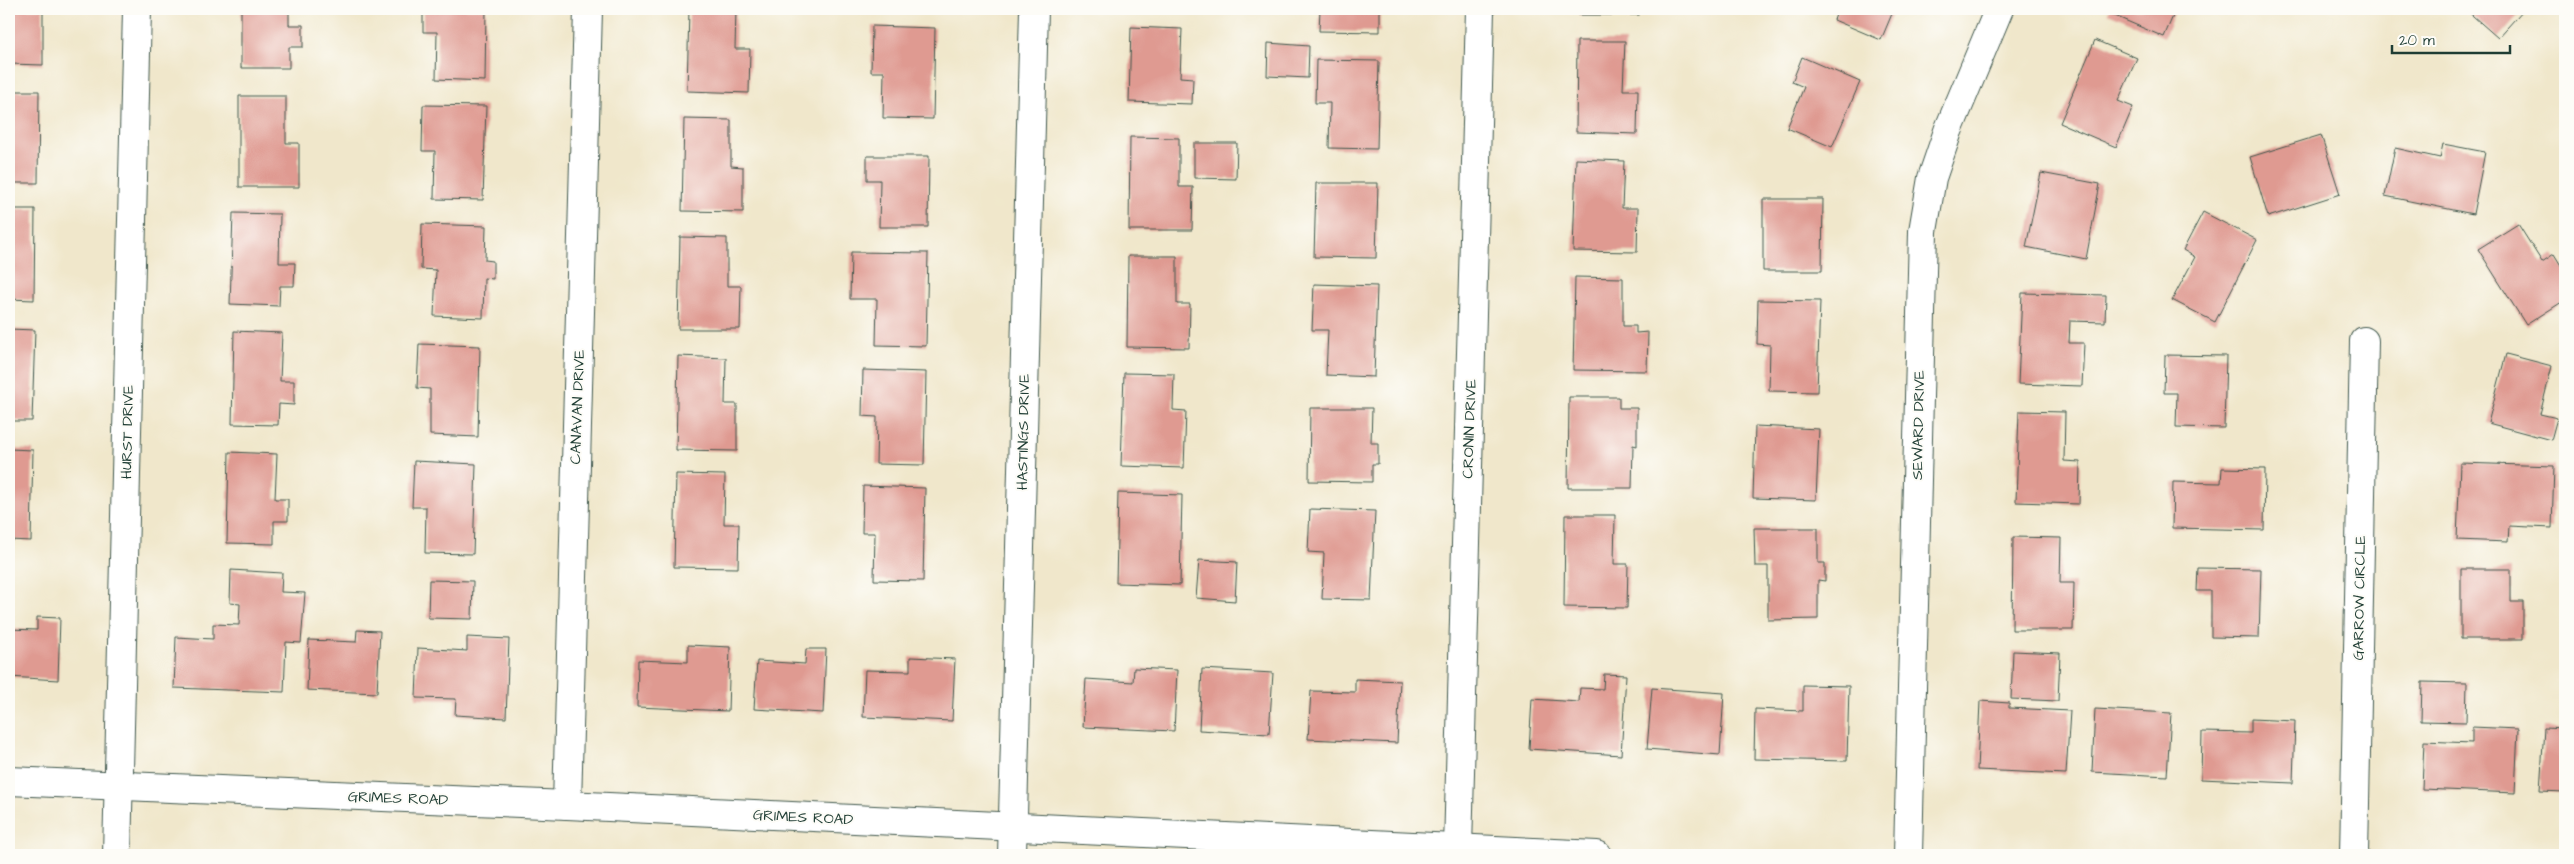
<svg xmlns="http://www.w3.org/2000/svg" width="2574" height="864" viewBox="0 0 2574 864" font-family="'Architects Daughter',sans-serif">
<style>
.building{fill:#df9a91}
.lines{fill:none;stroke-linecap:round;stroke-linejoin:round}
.street-casing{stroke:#3e564b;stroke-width:30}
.street{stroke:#fff;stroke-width:28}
.labels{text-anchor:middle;stroke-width:4;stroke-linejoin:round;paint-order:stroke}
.street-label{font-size:15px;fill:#1f3d34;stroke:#fdfcf7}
</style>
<rect width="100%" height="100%" fill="#fdfcf7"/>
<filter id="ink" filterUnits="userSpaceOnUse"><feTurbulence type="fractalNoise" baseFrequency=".02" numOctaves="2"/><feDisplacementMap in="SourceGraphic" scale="10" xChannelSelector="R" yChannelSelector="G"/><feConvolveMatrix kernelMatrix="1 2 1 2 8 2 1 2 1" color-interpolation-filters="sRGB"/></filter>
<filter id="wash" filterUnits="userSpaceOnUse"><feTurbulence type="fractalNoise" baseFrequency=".0096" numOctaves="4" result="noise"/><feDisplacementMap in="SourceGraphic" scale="20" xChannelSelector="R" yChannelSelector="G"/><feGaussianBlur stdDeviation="1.12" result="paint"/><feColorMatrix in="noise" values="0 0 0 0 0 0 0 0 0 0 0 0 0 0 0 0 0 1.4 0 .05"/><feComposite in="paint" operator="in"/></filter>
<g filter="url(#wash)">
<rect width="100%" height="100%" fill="#f0e7cb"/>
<g id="blocks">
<g class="building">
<polygon points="9,9 43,9 43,65 9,64"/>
<polygon points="241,9 289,9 289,25 303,25 303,47 289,47 289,68 241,68"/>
<polygon points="423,9 486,9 485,81 436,79 437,32 423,32"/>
<polygon points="689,9 736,9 735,49 750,49 749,93 687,91"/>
<polygon points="1320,9 1380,9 1380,32 1319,31"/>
<rect x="1579" y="9" width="60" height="6"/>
<polygon points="1838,9 1894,9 1881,40 1834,20"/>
<polygon points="2110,9 2176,9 2164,37 2108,13"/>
<polygon points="2465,9 2524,9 2498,38"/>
<polygon points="872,26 935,28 933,119 883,118 884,72 871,72"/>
<polygon points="1131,27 1182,29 1180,77 1193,78 1192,104 1129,102"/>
<polygon points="2095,40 2137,58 2118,101 2133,107 2116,147 2060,123"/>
<polygon points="1577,41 1625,41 1623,90 1638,90 1637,134 1576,132"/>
<polygon points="1268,43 1309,46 1308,78 1267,76"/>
<polygon points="1802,57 1860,82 1832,147 1787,128 1804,87 1792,82"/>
<polygon points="1316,60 1379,61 1377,149 1329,148 1330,103 1315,103"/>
<polygon points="9,91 39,91 38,183 9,183"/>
<polygon points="239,96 286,96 286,143 299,143 299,187 239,187"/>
<polygon points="423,105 486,106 483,200 434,199 435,151 422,151"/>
<polygon points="684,119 731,120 731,166 743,167 743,212 682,211"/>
<polygon points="2321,135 2340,194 2268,217 2250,157"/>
<polygon points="1130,137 1179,138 1179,187 1193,187 1192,230 1129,230"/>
<polygon points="1194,143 1237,143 1236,179 1194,178"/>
<polygon points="2443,144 2485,152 2473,214 2385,196 2395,148 2440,158"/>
<polygon points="867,156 929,156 928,227 879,227 880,180 867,180"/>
<polygon points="1576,159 1624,161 1622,208 1638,208 1637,252 1573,251"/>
<polygon points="2041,173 2100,184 2086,259 2026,247"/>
<polygon points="1316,183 1378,183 1376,258 1314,257"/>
<polygon points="1763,199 1823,199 1822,271 1763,271"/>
<polygon points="9,209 35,209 34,300 9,299"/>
<polygon points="2203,212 2257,240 2215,322 2172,300 2195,257 2183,250"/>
<polygon points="233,213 280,214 279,263 295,263 294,286 280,286 279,306 230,304"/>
<polygon points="422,224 486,226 485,260 493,261 493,279 484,278 483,318 434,316 436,270 421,269"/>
<polygon points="2518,224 2542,262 2554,254 2565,272 2565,300 2526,325 2478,249"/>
<polygon points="680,237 727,238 727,286 741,286 740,329 678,329"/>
<polygon points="851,252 928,253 926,346 876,345 877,299 850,299"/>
<polygon points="1128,256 1177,256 1177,304 1190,304 1189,348 1127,347"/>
<polygon points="1575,277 1623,278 1623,326 1636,326 1636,333 1648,332 1647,371 1573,370"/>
<polygon points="1314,284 1377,286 1374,377 1326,375 1328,330 1312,330"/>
<polygon points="2022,293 2106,295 2105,322 2070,321 2069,343 2084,343 2082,386 2018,384"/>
<polygon points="1758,300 1820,301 1817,392 1769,391 1770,345 1757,344"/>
<polygon points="9,329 35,330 32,421 9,421"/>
<polygon points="234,331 282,333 280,381 294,381 294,405 279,404 278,425 232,424"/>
<polygon points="419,344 480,346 478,437 430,435 430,389 417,388"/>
<polygon points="2506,354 2552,366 2540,414 2557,418 2551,440 2488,423"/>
<polygon points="2165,355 2226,356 2224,428 2176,427 2177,393 2164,393"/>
<polygon points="678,356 726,358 725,404 737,404 737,451 676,450"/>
<polygon points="863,370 926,372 924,465 876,464 877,417 862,416"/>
<polygon points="1124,373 1174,374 1173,410 1186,411 1184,468 1121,466"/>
<polygon points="1569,397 1619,397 1619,408 1637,408 1637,446 1633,445 1632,488 1568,488"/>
<polygon points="1310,408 1372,408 1371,443 1378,443 1378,464 1372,464 1372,482 1309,481"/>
<polygon points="2019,411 2065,412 2064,461 2080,462 2079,504 2016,502"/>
<polygon points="1755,426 1819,429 1816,500 1753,498"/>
<polygon points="9,449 33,450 31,541 9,540"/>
<polygon points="229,452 277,454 275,499 288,499 288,521 274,521 274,544 227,543"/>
<polygon points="414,461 476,464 473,554 425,553 426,507 412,507"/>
<polygon points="2460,463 2554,466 2552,528 2509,526 2508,542 2457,540"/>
<polygon points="2222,468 2265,469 2264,530 2172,528 2173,482 2221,483"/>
<polygon points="676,474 725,475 724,524 739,524 738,568 674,567"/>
<polygon points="863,486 925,488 923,581 874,580 875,533 862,533"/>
<polygon points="1118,493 1182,495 1180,585 1116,583"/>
<polygon points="1310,509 1375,511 1371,600 1322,599 1324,553 1308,552"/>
<polygon points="1565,515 1615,515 1614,564 1628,564 1627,608 1564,607"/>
<polygon points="1754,528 1818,528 1818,563 1825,563 1825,581 1818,580 1818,619 1768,620 1768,566 1755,566"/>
<polygon points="2013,537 2061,538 2060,583 2074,583 2073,630 2012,630"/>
<polygon points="1199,560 1237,562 1235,601 1196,598"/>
<polygon points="2198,568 2261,569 2259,638 2211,637 2211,591 2197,591"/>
<polygon points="2461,569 2511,569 2511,602 2523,602 2523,639 2461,639"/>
<polygon points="231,570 282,573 281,592 305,593 301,643 286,642 284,692 174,688 176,637 213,639 213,624 239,625 240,604 230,603"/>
<polygon points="429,580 473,581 472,619 428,618"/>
<polygon points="37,617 60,618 58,680 9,677 9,629 37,630"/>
<polygon points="357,630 380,631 377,693 307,690 309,640 356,642"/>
<polygon points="467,637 509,639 506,718 455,715 456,699 416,698 418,648 467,651"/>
<polygon points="688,645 730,647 728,711 637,707 638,660 688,662"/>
<polygon points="806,649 826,649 823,713 754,709 757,661 805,664"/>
<polygon points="2013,651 2060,653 2058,701 2011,699"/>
<polygon points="910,657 955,659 952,721 863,717 865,670 910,671"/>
<polygon points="1134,668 1177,670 1174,731 1083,727 1086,679 1133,682"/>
<polygon points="1202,669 1273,673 1269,734 1199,730"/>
<polygon points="1604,674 1626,675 1621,755 1529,749 1532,699 1579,702 1580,688 1603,689"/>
<polygon points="1355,679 1400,681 1397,743 1308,739 1311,691 1355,692"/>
<polygon points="2422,682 2467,683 2466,722 2421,721"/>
<polygon points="1803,685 1849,686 1847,761 1754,759 1755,709 1803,711"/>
<polygon points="1652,688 1724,693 1720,755 1647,749"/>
<polygon points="1980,701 2009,703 2009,708 2070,711 2066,774 1977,770"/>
<polygon points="2095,709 2171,713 2167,776 2092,772"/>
<polygon points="2251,719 2295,721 2293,783 2201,779 2202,732 2251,733"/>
<polygon points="2472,727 2518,729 2515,793 2422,789 2424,741 2472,743"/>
<polygon points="2544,728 2565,729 2565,792 2540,791"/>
</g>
</g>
</g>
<g filter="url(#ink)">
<use href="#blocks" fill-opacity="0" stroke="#3e564b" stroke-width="1"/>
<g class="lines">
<defs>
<g id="street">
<polyline points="9,781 567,805 1597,855"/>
<polyline points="567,805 588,9"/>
<polyline points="1458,849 1480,9"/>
<polyline points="117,855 137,9"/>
<polyline points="1012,855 1034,9"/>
<polyline points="1908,855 1923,231 1932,178 1948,131 1999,9"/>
<polyline points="2354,855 2364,341"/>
</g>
</defs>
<use href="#street" class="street-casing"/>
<use href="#street" class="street"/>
</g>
</g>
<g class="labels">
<g class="street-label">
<text transform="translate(577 407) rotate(-88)" y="5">CANAVAN DRIVE</text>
<text transform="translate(1918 425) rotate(-89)" y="5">SEWARD DRIVE</text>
<text transform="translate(1469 429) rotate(-88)" y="5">CRONIN DRIVE</text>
<text transform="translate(127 432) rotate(-89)" y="5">HURST DRIVE</text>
<text transform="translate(1023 432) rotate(-89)" y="5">HASTINGS DRIVE</text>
<text transform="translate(2359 598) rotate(-89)" y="5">GARROW CIRCLE</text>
<text transform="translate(398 798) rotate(2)" y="5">GRIMES ROAD</text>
<text transform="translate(803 817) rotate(3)" y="5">GRIMES ROAD</text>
</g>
</g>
<rect width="2574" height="864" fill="none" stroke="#fdfcf7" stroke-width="30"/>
<path d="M2392 45v8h118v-8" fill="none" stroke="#1f3d34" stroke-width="2.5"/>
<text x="2399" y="45" font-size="15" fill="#1f3d34" stroke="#fdfcf7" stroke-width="4" paint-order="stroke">20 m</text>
</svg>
